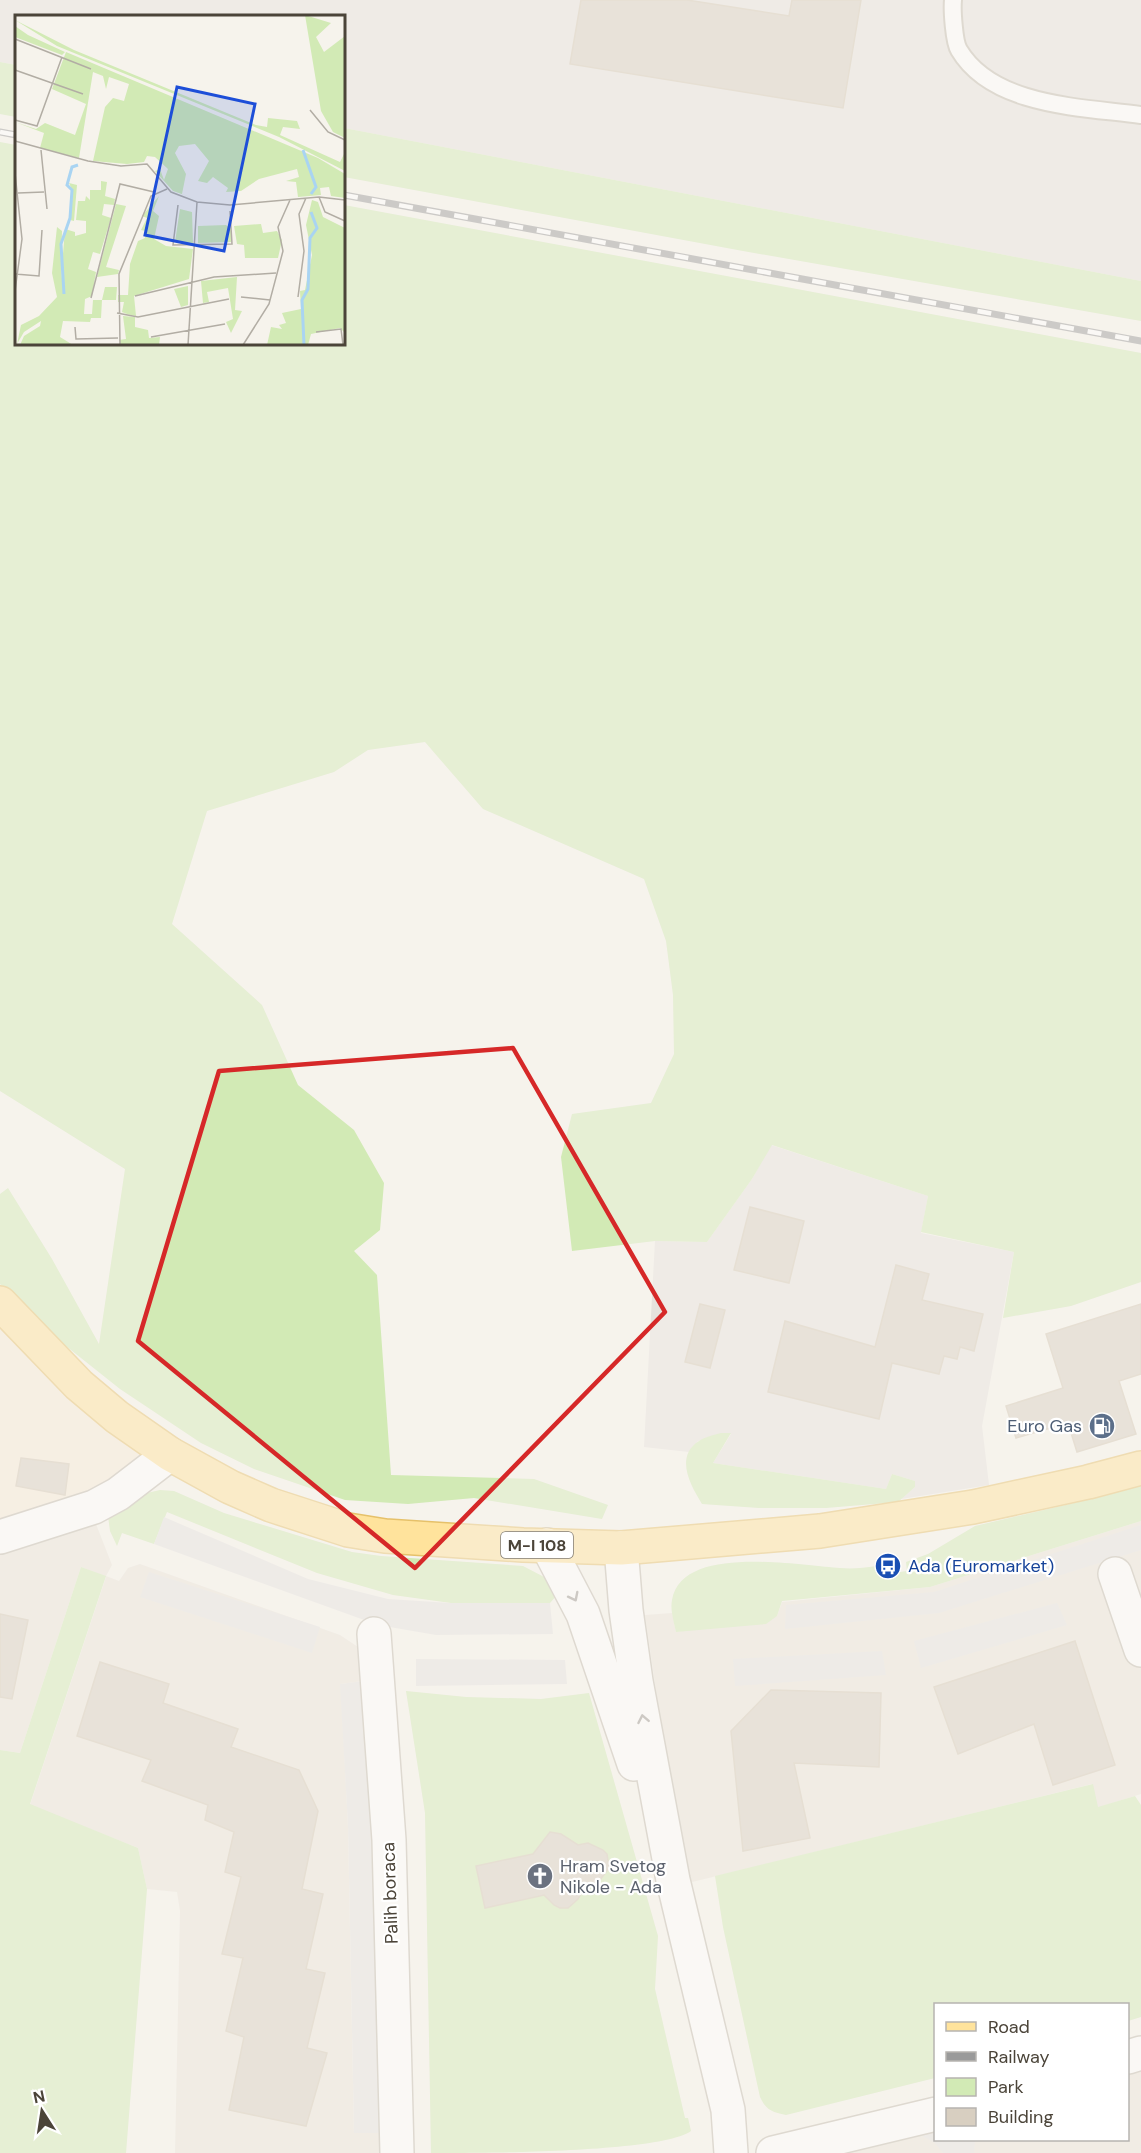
<svg xmlns="http://www.w3.org/2000/svg" width="1141" height="2153" viewBox="0 0 1141 2153" font-family="'DM Sans',sans-serif">
<style>
.residential{fill:#eae5da}
.commercial{fill:#f7ead8}
.industrial{fill:#e6e2dd}
.green{fill:#d2eab5}
.parking{fill:#e5e3e0}
.building{fill:#d8cfc1;stroke:#d3c7b4;stroke-width:1.5}
.lines{fill:none;stroke-linecap:round;stroke-linejoin:round}
.service-casing{stroke:#c2bbae;stroke-width:20}
.minor-casing{stroke:#c2bbae;stroke-width:36}
.primary-casing{stroke:#e6c16a;stroke-width:36}
.service{stroke:#fff;stroke-width:16}
.minor{stroke:#fff;stroke-width:33}
.primary{stroke:#ffe39c;stroke-width:33}
.rail-casing{stroke:#9a9a9a;stroke-width:7}
.rail{stroke:#fff;stroke-width:4.5;stroke-dasharray:14;stroke-linecap:butt}
.oneway{stroke:#9c9892}
.marked{fill:none;stroke:#d62828;stroke-width:4.5;stroke-linejoin:round}
.labels{text-anchor:middle;stroke-width:4.5;stroke-linejoin:round;paint-order:stroke}
.shield{fill:#fff;stroke:#817c74;stroke-width:1.5}
.shield-label{font-size:16px;font-weight:bold;fill:#4b4439}
.service-label{font-size:18px;fill:#4e5e75;stroke:#fff;text-anchor:end}
.transit-label{font-size:18px;fill:#164399;stroke:#fff;text-anchor:start}
.worship-label{font-size:18px;fill:#5b616d;stroke:#fff;text-anchor:start}
.street-label{font-size:18px;fill:#4b4439;stroke:#fff}
.inset-river{fill:none;stroke:#a9d4f2;stroke-width:3}
.inset-road{fill:none;stroke:#b2ada4;stroke-width:1.5}
.view{fill:#1d4ed8;fill-opacity:0.15;stroke:#1d4ed8;stroke-width:3}
.inset-edge{fill:none;stroke:#4b4439;stroke-width:3}
</style>
<rect width="100%" height="100%" fill="#f6f3ec"/>
<g class="residential">
<polygon points="88,1516 96,1524 112,1565 106,1576 119,1581 128,1568 140,1564 340,1635 358,1647 363,1681 341,1684 348,1826 354,2133 384,2133 393,2153 175,2153 180,1911 177,1892 147,1889 138,1848 30,1805 106,1577 81,1567 20,1753 0,1750 0,1555 15,1538"/>
<polygon points="1141,1521 1141,1794 1097,1808 1092,1784 684,1884 645,1615 672,1613 676,1632 777,1616 782,1602 930,1587"/>
<polygon points="1141,2062 1141,2153 767,2153 935,2116 936,2140 1128,2140 1128,2066"/>
</g>
<polygon class="commercial" points="0,1318 145,1443 147,1461 100,1497 0,1525"/>
<g class="industrial">
<polygon points="0,0 1141,0 1141,281 344,128 344,16 16,16 16,65 0,62"/>
<polygon points="771,1145 928,1196 921,1233 1014,1252 982,1426 989,1485 901,1499 915,1487 915,1481 892,1474 886,1489 713,1463 731,1434 698,1441 689,1452 644,1447 655,1241 707,1242 752,1179"/>
</g>
<g class="green">
<polygon points="0,62 16,65 16,117 0,114"/>
<polygon points="344,128 1141,281 1141,321 743,251 344,177"/>
<polygon points="0,142 16,145 16,344 344,344 344,205 1141,353 1141,1282 1071,1306 1003,1318 1014,1252 921,1232 928,1196 772,1145 752,1179 707,1242 655,1241 572,1251 561,1157 572,1114 651,1103 674,1054 673,995 666,941 644,879 483,809 425,742 368,750 334,772 207,811 172,924 262,1005 298,1085 354,1130 384,1183 380,1230 354,1251 377,1275 391,1475 534,1479 608,1505 602,1519 474,1498 408,1504 345,1500 254,1469 201,1443 120,1389 32,1319 0,1284 0,1194 8,1188 52,1259 99,1344 125,1169 0,1091"/>
<path d="M721 1433H731L713 1463 886 1489 892 1474 915 1481V1487L898 1502 826 1508H759L702 1504C691 1486 674 1457 699 1441 705 1437 714 1435 721 1433Z"/>
<path d="M1141 1485V1521L930 1587 782 1601 777 1616 766 1624 676 1632C674 1622 670 1610 672 1600 682 1543 799 1566 840 1568 852 1569 864 1568 876 1566L881 1575 907 1571 906 1562 928 1554 975 1526 1104 1496Z"/>
<polygon points="160,1490 174,1491 224,1513 352,1552 381,1556 523,1566 546,1578 557,1595 550,1603 451,1603 393,1595 317,1573 167,1512 154,1544 122,1533 117,1546 110,1531 108,1516 147,1493"/>
<polygon points="81,1567 106,1576 30,1804 138,1848 147,1889 126,2153 0,2153 0,1750 20,1753"/>
<path d="M406 1691 466 1697 541 1699 589 1693 658 1936 655 1989 685 2118H688L691 2131C660 2153 480 2153 431 2153L425 1813Z"/>
<path d="M1093 1784 1098 1807 1135 1796 1141 1805V2017L1128 2021V2004H936L935 2078 786 2115C772 2112 766 2110 760 2097L723 1927 715 1876Z"/>
</g>
<g class="parking">
<polygon points="164,1517 308,1579 388,1599 451,1603 550,1603 553,1634 436,1635 378,1625 154,1544"/>
<polygon points="1141,1525 1141,1550 939,1613 785,1629 786,1605 934,1592"/>
<polygon points="149,1572 320,1627 312,1653 140,1597"/>
<polygon points="1057,1603 1067,1625 921,1668 914,1641"/>
<polygon points="882,1651 886,1675 735,1686 733,1659"/>
<polygon points="416,1659 565,1660 567,1684 416,1686"/>
<polygon points="363,1681 369,1773 384,2133 354,2133 348,1826 340,1684"/>
<polygon points="935,2130 936,2140 975,2140 974,2153 943,2153 935,2143 919,2134"/>
</g>
<g class="building">
<polygon points="581,0 687,0 789,16 792,0 861,0 843,108 570,64"/>
<polygon points="750,1207 804,1221 789,1283 734,1270"/>
<polygon points="896,1265 929,1274 922,1300 983,1314 974,1351 960,1347 957,1359 944,1356 939,1374 892,1363 879,1419 768,1392 785,1321 875,1347"/>
<polygon points="700,1304 725,1310 710,1368 685,1362"/>
<polygon points="1141,1304 1141,1374 1119,1381 1136,1434 1077,1452 1068,1423 1016,1438 1006,1406 1063,1388 1046,1334"/>
<polygon points="21,1458 69,1464 65,1495 16,1486"/>
<polygon points="0,1614 28,1620 12,1699 0,1697"/>
<polygon points="1075,1641 1115,1765 1053,1785 1034,1724 958,1754 934,1687"/>
<polygon points="100,1662 169,1684 163,1703 238,1729 231,1747 299,1770 318,1811 302,1889 323,1894 306,1969 325,1973 307,2048 327,2053 306,2126 229,2110 244,2037 226,2031 243,1958 222,1954 241,1877 225,1872 234,1832 205,1820 208,1805 142,1781 151,1760 77,1736"/>
<polygon points="771,1690 881,1693 879,1767 794,1763 810,1838 743,1851 731,1731"/>
<polygon points="550,1832 561,1834 578,1845 588,1843 603,1850 607,1854 609,1868 596,1885 585,1887 578,1899 568,1908 560,1908 554,1905 544,1895 485,1908 476,1866 533,1854"/>
</g>
<g class="lines">
<defs>
<path id="service" d="M953 0C952 10 954 42 959 50 993 107 1083 107 1141 115"/>
<g id="minor">
<polyline points="0,1537 94,1507 118,1494 170,1454"/>
<polyline points="547,1545 583,1614 634,1764"/>
<polyline points="621,1548 626,1610 636,1681 673,1880 728,2110 731,2153"/>
<polyline points="1115,1574 1141,1650"/>
<polyline points="374,1634 389,1840 397,2153"/>
<polyline points="1128,2057 1141,2053"/>
<polyline points="773,2153 936,2114"/>
</g>
<polyline id="primary" points="0,1303 79,1385 117,1417 170,1454 230,1487 271,1505 348,1530 385,1536 523,1545 621,1548 820,1531 973,1507 1088,1482 1141,1468"/>
</defs>
<use href="#service" class="service-casing"/>
<use href="#minor" class="minor-casing"/>
<use href="#primary" class="primary-casing"/>
<use href="#service" class="service"/>
<use href="#minor" class="minor"/>
<use href="#primary" class="primary"/>
<defs>
<g id="rail">
<polyline points="0,132 16,135"/>
<polyline points="344,195 1141,341"/>
</g>
</defs>
<use href="#rail" class="rail-casing"/>
<use href="#rail" class="rail"/>
</g>
<defs><path id="oneway-chevron" d="M-2-3.5L2.5 0L-2 3.5" fill="none" stroke-width="1.6" stroke-linecap="round" stroke-linejoin="round" transform="scale(1.5)"/></defs>
<g class="oneway">
<use href="#oneway-chevron" transform="translate(574 1597) rotate(63)"/>
<use href="#oneway-chevron" transform="translate(643 1719) rotate(-101)"/>
</g>
<path d="M0 0H1141V2153H0ZM513 1048 665 1312 415 1568 138 1341 219 1071Z" fill="#f6f3ec" fill-opacity=".55" fill-rule="evenodd"/>
<path class="marked" d="M513 1048 665 1312 415 1568 138 1341 219 1071Z"/>
<defs>
<symbol id="fuel-disc" viewBox="-11 -11 22 22"><circle r="9.5" fill="#5c6f8a" stroke="#fff"/><path d="M-5.5-6h7V0h2V4h1.3V-2.5L3-4.5l.8-.8L6-3V5H2.5V1h-1V6h-7ZM-4.2-4.7v3.2H.2V-4.7Z" fill="#fff"/></symbol>
<symbol id="bus-disc" viewBox="-11 -11 22 22"><circle r="9.5" fill="#1a4fb4" stroke="#fff"/><path d="M-5-6H5V4H4V6H2V4H-2V6H-4V4H-5ZM-3.5-4V0h7V-4ZM-3.5 1.2v1.5H-2V1.2ZM2 1.2v1.5H3.5V1.2Z" fill="#fff"/></symbol>
<symbol id="church-disc" viewBox="-11 -11 22 22"><circle r="9.5" fill="#6b7280" stroke="#fff"/><path d="M-1.2-6h2.4v3.5h3.3v2.4h-3.3V6h-2.4V-.1h-3.3v-2.4h3.3Z" fill="#fff"/></symbol>
</defs>
<g fill-rule="evenodd">
<use href="#fuel-disc" x="1087" y="1411" width="30" height="30"/>
<use href="#bus-disc" x="873" y="1551" width="30" height="30"/>
<use href="#church-disc" x="525" y="1861" width="30" height="30"/>
</g>
<g class="labels">
<rect class="shield" x="501" y="1532" width="72" height="26" rx="4.5"/>
<g class="shield-label">
<text x="537" y="1551">M-I 108</text>
</g>
<g class="service-label">
<text x="1082" y="1432">Euro Gas</text>
</g>
<g class="transit-label">
<text x="908" y="1572">Ada (Euromarket)</text>
</g>
<g class="worship-label">
<text x="560" y="1872">Hram Svetog<tspan x="560" dy="21">Nikole - Ada</tspan></text>
</g>
<g class="street-label">
<text transform="translate(390 1893) rotate(-92)" y="6">Palih boraca</text>
</g>
</g>
<g transform="translate(15 15)">
<rect width="330" height="330" fill="#f6f3ec"/>
<path d="M290 0 316 8 301 22 309 37 330 21V123L318 117 306 96ZM0 5 59 35 241 110 252 112 253 103 282 106 285 114 268 112 265 120 325 147 330 137V156L264 122 42 31ZM0 11 13 20 50 37 47 40 0 22ZM51 37 303 143 330 159V183L316 181 314 172 305 173 306 180 283 182 281 167 271 166 284 162 282 154 244 164 226 176 211 177 213 173 198 162 192 168 183 166 194 146 180 129 164 131 160 138 171 159 167 179 181 184 158 176 140 156 145 154 149 165 153 154 140 142 132 141 129 147 112 149 78 146 90 92 98 83 109 86 114 69 94 62 91 74 88 61 78 57 64 143 25 133 29 118 0 107 21 114 30 108 60 120 71 89 37 74ZM86 166 92 167 90 181 100 184 99 190 89 189 87 200 96 203 85 239 78 237 73 254 81 257 77 281 70 284 69 299H77L78 285H87L90 272H102L101 285H87L86 303H76L75 307 48 306 45 322 58 330H5L9 321 25 311 26 306 9 317 2 329 6 310 24 301 42 282 37 258 42 212 47 216 46 264 50 214 60 217V221L71 218V206L61 205 63 186H70L71 181 75 185V175H86ZM54 168 62 170 59 206 55 205 58 177ZM144 181 138 196 144 201 139 224 151 231 178 234 174 264 119 281 121 301 112 299 107 297 109 287H103V280H113L115 249 123 226 130 223 131 216 126 215 132 203 127 201ZM297 185 303 187 308 202 330 213V318L325 313 296 319 293 330H252L256 312 267 314 264 310 271 308 267 298 286 294 285 276 290 275 297 240 291 210ZM101 189 111 191 91 252 104 255 103 259 82 262ZM165 194 177 197 178 228 160 227ZM246 209 248 218 262 216 267 225 263 243H230L229 230 222 229 219 211ZM211 210 216 214V227L183 228V211ZM222 262 220 295 227 296 216 318 211 307 218 304 213 273 192 277 194 287 188 288 186 266ZM173 271V290L166 292 159 274ZM108 301 120 302V312L133 315 134 323 145 322 144 330H106L104 325 111 324Z" fill="#d2eab5"/>
<path class="inset-river" d="M288 135 301 172 296 179M49 279 46 229 55 203 57 175 52 170 57 152 63 150M289 330 287 285 293 274 295 223 302 213 296 197"/>
<path class="inset-road" d="M0 24 76 54M0 55 68 79M295 95 313 117 330 125M0 105 22 111 47 42M0 126 73 146 106 151 132 149 156 177 182 187 215 190 304 182 330 185M26 135 32 194M0 158 7 224 0 276M3 178 29 177M304 182 310 197 330 206M163 190 158 230 217 229 215 196M0 259 24 261 27 215M120 281 199 262 261 258M226 282 255 285M283 282 289 236 284 199 291 183M76 283 105 169 139 177M102 298 123 302 214 284M60 312 61 324 103 323M301 317 326 314 328 330M136 322 210 309M105 330 104 259 136 181 152 174M173 330 182 187M228 330 254 289 268 236 263 212 275 185"/>
<path class="view" d="M162 72 240 89 209 236 130 220Z"/>
<rect width="330" height="330" class="inset-edge"/>
</g>
<rect x="934" y="2003" width="195" height="138" fill="#ffffff" stroke="#b7b4b0" stroke-width="1.5"/>
<rect x="946" y="2022" width="30" height="9" fill="#ffe39c" stroke="#b7b4b0" stroke-width="1.5"/>
<text x="988" y="2033" font-size="18" fill="#4b4439">Road</text>
<rect x="946" y="2052" width="30" height="9" fill="#9a9a9a" stroke="#b7b4b0" stroke-width="1.5"/>
<text x="988" y="2063" font-size="18" fill="#4b4439">Railway</text>
<rect x="946" y="2078" width="30" height="18" fill="#d2eab5" stroke="#b7b4b0" stroke-width="1.5"/>
<text x="988" y="2093" font-size="18" fill="#4b4439">Park</text>
<rect x="946" y="2108" width="30" height="18" fill="#d8cfc1" stroke="#b7b4b0" stroke-width="1.5"/>
<text x="988" y="2123" font-size="18" fill="#4b4439">Building</text>
<g transform="translate(42 2111) rotate(348)" stroke="#ffffff" stroke-width="4.5" paint-order="stroke">
<path d="M0-4.5L10 22L0 15L-10 22Z" fill="#4b4439"/>
<text y="-9" font-size="16" font-weight="bold" text-anchor="middle" fill="#4b4439">N</text>
</g>
</svg>
